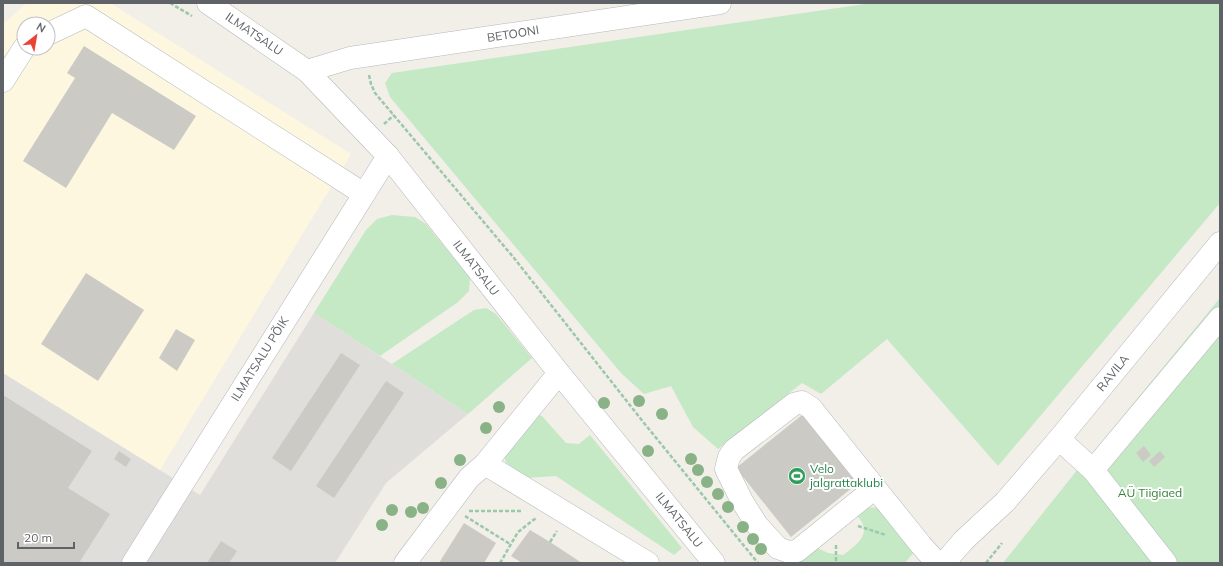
<svg xmlns="http://www.w3.org/2000/svg" width="1223" height="566" viewBox="0 0 1223 566" font-family="Mulish,sans-serif">
<style>
.commercial{fill:#fef7e0;fill-rule:evenodd}
.industrial{fill:#e0deda}
.green{fill:#c5e8c5}
.building{fill:#cccac5}
.lines{fill:none;stroke-linecap:round;stroke-linejoin:round}
.minor-casing{stroke:#b5b8bc;stroke-width:23}
.path{stroke:#9cc7a9;stroke-width:2.5;stroke-dasharray:4 2;stroke-linecap:butt}
.minor{stroke:#fff;stroke-width:22}
.tree{fill:#89b387}
.labels{text-anchor:middle;stroke-width:4;stroke-linejoin:round;paint-order:stroke}
.street-label{font-size:12px;fill:#5f6368;stroke:#fff}
.leisure-label{font-size:12px;fill:#27864d;stroke:#fff;text-anchor:start}
.park-label{font-size:12px;fill:#348238;stroke:#fff}
</style>
<rect width="100%" height="100%" fill="#f1efe8"/>
<path class="commercial" d="M27 3H110L351 154 160 470 3 373V24ZM24 24H48V48H24Z"/>
<polygon class="industrial" points="314,313 468,414 386,483 335,563 3,563 3,373 200,495"/>
<g class="green">
<polygon points="872,3 1220,3 1220,203 998,466 887,339 821,394 802,383 718,449 693,427 671,386 644,394 621,373 390,97 385,83 392,73"/>
<polygon points="392,215 415,217 426,224 470,278 469,291 458,302 380,356 314,313 366,230 377,219"/>
<polygon points="1220,298 1220,563 1003,563 1078,469 1090,456"/>
<polygon points="486,308 496,314 532,358 468,414 392,364 474,310"/>
<polygon points="535,413 542,416 566,443 579,444 590,435 682,548 674,555 556,476 526,478 506,463 504,454"/>
<path d="M863 507 882 508 914 552 905 563H791L815 547 828 553 843 555C852 548 868 538 863 525 862 521 858 517 856 514Z"/>
</g>
<g class="building">
<polygon points="84,46 196,116 174,150 112,113 66,188 23,161 75,78 67,73"/>
<polygon points="86,273 144,310 98,381 41,344"/>
<polygon points="176,329 195,340 177,371 159,358"/>
<polygon points="341,353 360,365 291,471 272,458"/>
<polygon points="386,381 404,393 334,498 316,486"/>
<polygon points="3,395 92,451 68,488 110,514 79,563 3,563"/>
<polygon points="802,415 858,483 791,537 736,468"/>
<polygon points="1144,446 1151,455 1143,462 1136,453"/>
<polygon points="119,451 131,459 126,467 114,459"/>
<polygon points="1160,451 1165,457 1154,467 1149,461"/>
<polygon points="464,523 496,543 484,563 439,563"/>
<polygon points="530,530 550,542 582,563 522,563 511,556"/>
<polygon points="221,541 237,551 229,563 207,563"/>
</g>
<g class="lines">
<defs>
<g id="minor">
<polyline points="208,3 307,71 388,156 559,373 714,563"/>
<polyline points="48,34 86,16 364,194"/>
<polyline points="307,71 350,58 720,3"/>
<polyline points="3,81 24,48"/>
<polyline points="1059,439 1093,470 1166,563"/>
<polyline points="485,464 648,563"/>
<polyline points="1093,470 1220,318"/>
<polyline points="875,488 797,551 789,552 778,548 757,525 742,501 726,469 729,457 734,450 794,404 802,402 811,408 921,545 937,563"/>
<polyline points="133,563 388,156"/>
<polyline points="405,563 469,478 485,464 559,373"/>
<polyline points="944,563 964,540 1005,502 1059,439 1220,243"/>
</g>
</defs>
<use href="#minor" class="minor-casing"/>
<g class="path">
<polyline points="170,3 192,16"/>
<polyline points="369,75 371,84 375,93 514,258 644,423 758,563"/>
<polyline points="384,124 394,115"/>
<polyline points="469,511 522,511"/>
<polyline points="465,516 510,544"/>
<polyline points="858,526 886,535"/>
<polyline points="550,542 557,531"/>
<polyline points="836,545 836,563"/>
<polyline points="500,563 518,532 536,518"/>
<polyline points="986,563 1002,543"/>
</g>
<use href="#minor" class="minor"/>
</g>
<g class="tree">
<circle cx="639" cy="401" r="6"/>
<circle cx="604" cy="403" r="6"/>
<circle cx="499" cy="407" r="6"/>
<circle cx="662" cy="414" r="6"/>
<circle cx="486" cy="428" r="6"/>
<circle cx="648" cy="451" r="6"/>
<circle cx="691" cy="459" r="6"/>
<circle cx="460" cy="460" r="6"/>
<circle cx="698" cy="470" r="6"/>
<circle cx="707" cy="482" r="6"/>
<circle cx="441" cy="483" r="6"/>
<circle cx="718" cy="494" r="6"/>
<circle cx="728" cy="507" r="6"/>
<circle cx="423" cy="508" r="6"/>
<circle cx="392" cy="510" r="6"/>
<circle cx="411" cy="512" r="6"/>
<circle cx="382" cy="525" r="6"/>
<circle cx="743" cy="527" r="6"/>
<circle cx="753" cy="539" r="6"/>
<circle cx="761" cy="549" r="6"/>
</g>
<defs>
<symbol id="stadium-disc" viewBox="-11 -11 22 22"><circle r="9.5" fill="#2e9e5b" stroke="#fff"/><path d="M0-5a6.5 5 0 1 0 0 10a6.5 5 0 1 0 0-10ZM-3.5-1.8h7v3.6h-7Z" fill="#fff"/></symbol>
</defs>
<g fill-rule="evenodd">
<use href="#stadium-disc" x="787" y="466" width="20" height="20"/>
</g>
<g class="labels">
<g class="street-label">
<text transform="translate(254 34) rotate(34)" y="4">ILMATSALU</text>
<text transform="translate(513 34) rotate(-9)" y="4">BETOONI</text>
<text transform="translate(476 268) rotate(52)" y="4">ILMATSALU</text>
<text transform="translate(260 359) rotate(-58)" y="4">ILMATSALU PÕIK</text>
<text transform="translate(1113 373) rotate(-51)" y="4">RAVILA</text>
<text transform="translate(679 520) rotate(51)" y="4">ILMATSALU</text>
</g>
<g class="leisure-label">
<text x="810" y="473">Velo<tspan x="810" dy="14">jalgrattaklubi</tspan></text>
</g>
<g class="park-label">
<text x="1150" y="497">AÜ Tiigiaed</text>
</g>
</g>
<rect width="1223" height="566" fill="none" stroke="#5f6368" stroke-width="8"/>
<g transform="translate(36 36) rotate(31)"><circle r="19" fill="#ffffff" stroke="#bfc1c3"/>
<path d="M0-3L7 15L0 10L-7 15Z" fill="#ea4335"/>
<text y="-6" font-size="11" font-weight="bold" text-anchor="middle" fill="#5f6368">N</text>
</g>
<path d="M18 542v6h56v-6" fill="none" stroke="#5f6368" stroke-width="2"/>
<text x="24" y="542" font-size="12" fill="#5f6368" stroke="#ffffff" stroke-width="3" paint-order="stroke">20 m</text>
</svg>
